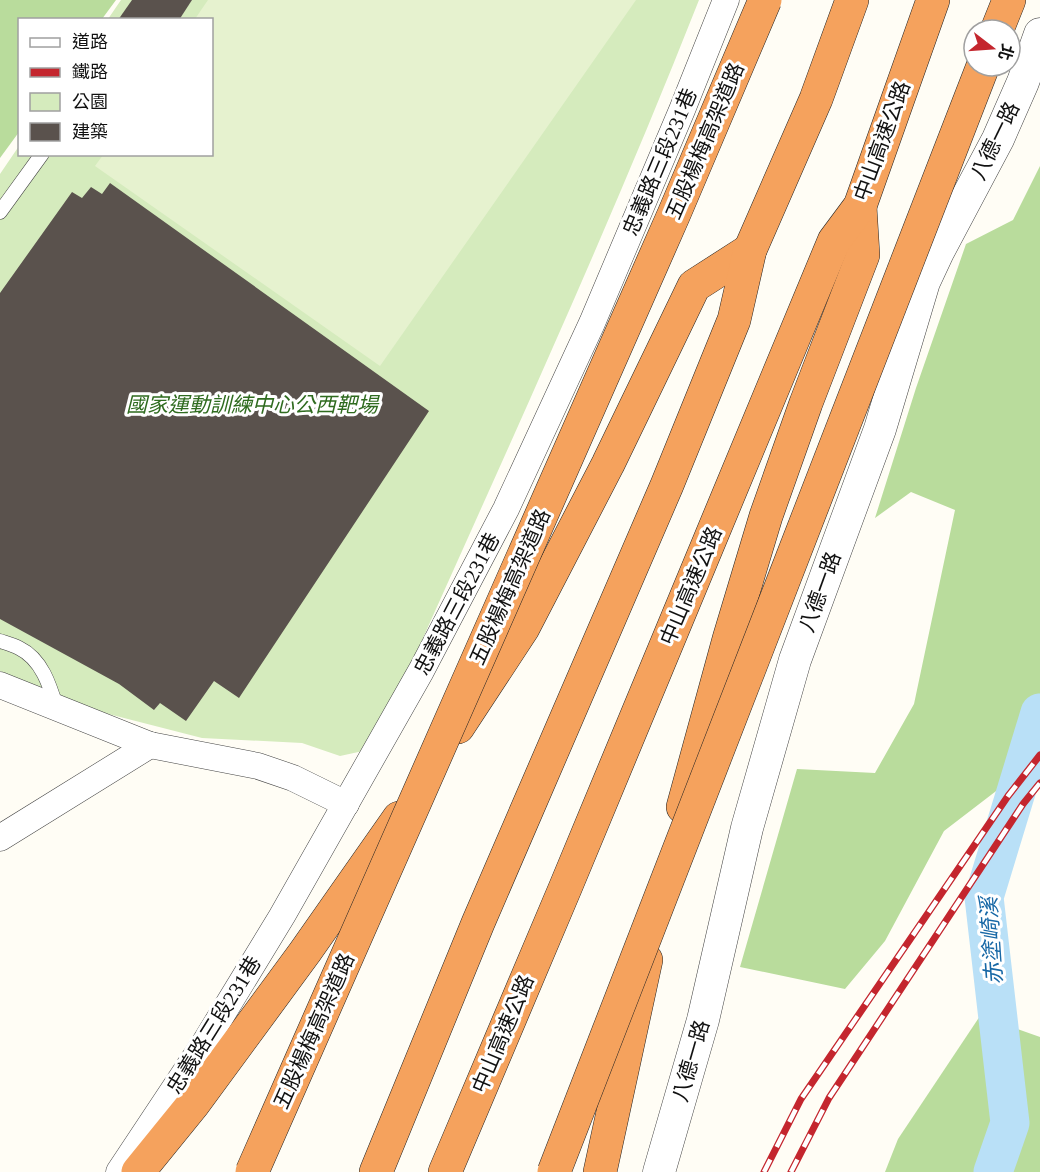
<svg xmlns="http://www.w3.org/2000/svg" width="1040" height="1172" viewBox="0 0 1040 1172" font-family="'Times New Roman','Noto Sans TC',serif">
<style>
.green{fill:#d5ebbd}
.forest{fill:#b9dc9c}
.pitch{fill:#e6f2cf}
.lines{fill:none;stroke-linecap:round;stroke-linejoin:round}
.river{stroke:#b9e0f7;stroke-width:39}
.building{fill:#5a524d}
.service-casing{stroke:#444;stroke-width:15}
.minor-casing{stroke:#444;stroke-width:27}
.tertiary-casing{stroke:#444;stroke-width:33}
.motorway-casing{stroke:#222;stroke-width:34}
.service{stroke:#fff;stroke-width:14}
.minor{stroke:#fff;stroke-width:26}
.tertiary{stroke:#fff;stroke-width:32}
.motorway{stroke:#f5a25d;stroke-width:33}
.rail-casing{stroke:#c4262e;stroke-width:7}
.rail{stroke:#fff;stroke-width:4.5;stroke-dasharray:14;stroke-linecap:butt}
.motorway-bridge-casing{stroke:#222;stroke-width:34;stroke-linecap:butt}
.motorway-bridge{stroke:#f5a25d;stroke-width:33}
.labels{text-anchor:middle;stroke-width:6;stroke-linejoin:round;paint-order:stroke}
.street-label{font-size:21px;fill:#111;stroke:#fff}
.park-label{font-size:21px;font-style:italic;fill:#2f6b1f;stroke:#fff}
.water-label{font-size:22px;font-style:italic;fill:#1768a6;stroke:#fff}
</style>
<rect width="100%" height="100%" fill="#fffdf5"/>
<path class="green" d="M121 0H699C603 244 492 482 386 721L363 751 340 756 302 743 202 738 85 708 0 671V174L19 146 20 154H212V20L108 19Z"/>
<g class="forest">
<polygon points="0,0 116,0 102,19 20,20 19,132 0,158"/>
<polygon points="1040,166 1040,713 1030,765 944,831 885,941 845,989 740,967 797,769 875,773 914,704 955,510 911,492 875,518 916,388 966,244 1013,220"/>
<polygon points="980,1016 1040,1037 1040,1172 885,1172 898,1139"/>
</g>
<polygon class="pitch" points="208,0 636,0 380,366 95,166 103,155 212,154 212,20 195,19"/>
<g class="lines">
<polyline class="river" points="993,1172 1010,1123 984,897 1040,713"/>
</g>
<g class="building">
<polygon points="132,0 192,0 179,20 118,20"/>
<polygon points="110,183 429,411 239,698 214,681 186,721 160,703 154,710 119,684 0,619 0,293 72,192 82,198 91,187 102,194"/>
</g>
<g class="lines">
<defs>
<g id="service">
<polyline points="0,212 42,154"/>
<path d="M0 641C6 643 13 645 19 648 42 659 50 686 57 709"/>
</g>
<g id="minor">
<polyline points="0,685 150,745 258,766 293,778 346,804"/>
<polyline points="0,838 150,745"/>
<polyline points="119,1172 204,1044 282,916 421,671 506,509 592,323 682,110 726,0"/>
</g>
<polyline id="tertiary" points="659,1172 703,1020 747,828 795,660 880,429 924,282 938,252 998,139 1023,82 1040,34"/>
<g id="motorway">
<polyline points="997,30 1009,0"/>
<polyline points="458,727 523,628 608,464 694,286 750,250"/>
<polyline points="683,807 729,639 766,516 806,403 863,255 860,206"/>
<polyline points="138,1172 194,1103 305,952 399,818"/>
<polyline points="376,1172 478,923 667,485 734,320 750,250 816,99 852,0"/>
<polyline points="445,1172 566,886 834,241 860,206 933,0"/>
<polyline points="600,1172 646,960"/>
</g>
</defs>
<use href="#service" class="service-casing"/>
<use href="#minor" class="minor-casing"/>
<use href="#tertiary" class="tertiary-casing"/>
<use href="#motorway" class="motorway-casing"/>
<use href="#service" class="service"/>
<use href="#minor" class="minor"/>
<use href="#tertiary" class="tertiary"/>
<use href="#motorway" class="motorway"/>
<defs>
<g id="rail">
<polyline points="764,1172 801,1099 1008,796 1040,755"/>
<polyline points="791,1172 829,1098 1023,804 1040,783"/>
</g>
</defs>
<use href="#rail" class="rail-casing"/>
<use href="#rail" class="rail"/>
<defs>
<g id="motorway-bridge">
<polyline points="252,1172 674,214 765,0"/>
<polyline points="554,1172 983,66"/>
</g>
</defs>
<use href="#motorway-bridge" class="motorway-bridge-casing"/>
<use href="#motorway-bridge" class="motorway-bridge"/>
</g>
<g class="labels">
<g class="street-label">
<text transform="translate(705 141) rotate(-67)" y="7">五股楊梅高架道路</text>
<text transform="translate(882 141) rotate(-70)" y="7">中山高速公路</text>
<text transform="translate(995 141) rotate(-64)" y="7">八德一路</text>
<text transform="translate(660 162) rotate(-67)" y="7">忠義路三段231巷</text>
<text transform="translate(691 586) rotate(-67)" y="7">中山高速公路</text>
<text transform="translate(510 587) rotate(-66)" y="7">五股楊梅高架道路</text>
<text transform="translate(820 592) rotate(-70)" y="7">八德一路</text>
<text transform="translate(457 604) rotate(-62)" y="7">忠義路三段231巷</text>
<text transform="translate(214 1025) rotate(-58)" y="7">忠義路三段231巷</text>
<text transform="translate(314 1031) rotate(-66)" y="7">五股楊梅高架道路</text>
<text transform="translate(503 1034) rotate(-67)" y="7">中山高速公路</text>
<text transform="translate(691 1061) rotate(-74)" y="7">八德一路</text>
</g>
<g class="park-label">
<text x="252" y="412">國家運動訓練中心公西靶場</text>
</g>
<g class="water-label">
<text transform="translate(991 941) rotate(-94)" y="8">赤塗崎溪</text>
</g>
</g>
<rect x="18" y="18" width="195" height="138" fill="#ffffff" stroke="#a0a0a0" stroke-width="1.5"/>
<rect x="30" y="38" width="30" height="9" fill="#ffffff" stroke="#a0a0a0" stroke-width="1.5"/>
<text x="72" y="48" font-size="18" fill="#111111">道路</text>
<rect x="30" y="68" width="30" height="9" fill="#c4262e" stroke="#a0a0a0" stroke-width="1.5"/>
<text x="72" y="78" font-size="18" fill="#111111">鐵路</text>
<rect x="30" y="93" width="30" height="18" fill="#d5ebbd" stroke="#a0a0a0" stroke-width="1.5"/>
<text x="72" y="108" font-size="18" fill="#111111">公園</text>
<rect x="30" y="123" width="30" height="18" fill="#5a524d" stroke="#a0a0a0" stroke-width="1.5"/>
<text x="72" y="138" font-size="18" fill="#111111">建築</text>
<g transform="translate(992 48) rotate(107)"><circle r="28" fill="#ffffff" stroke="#a0a0a0" stroke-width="1.5"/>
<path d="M0-4.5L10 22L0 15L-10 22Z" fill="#c4262e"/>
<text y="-9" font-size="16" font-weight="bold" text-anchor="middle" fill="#111111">北</text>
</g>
</svg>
